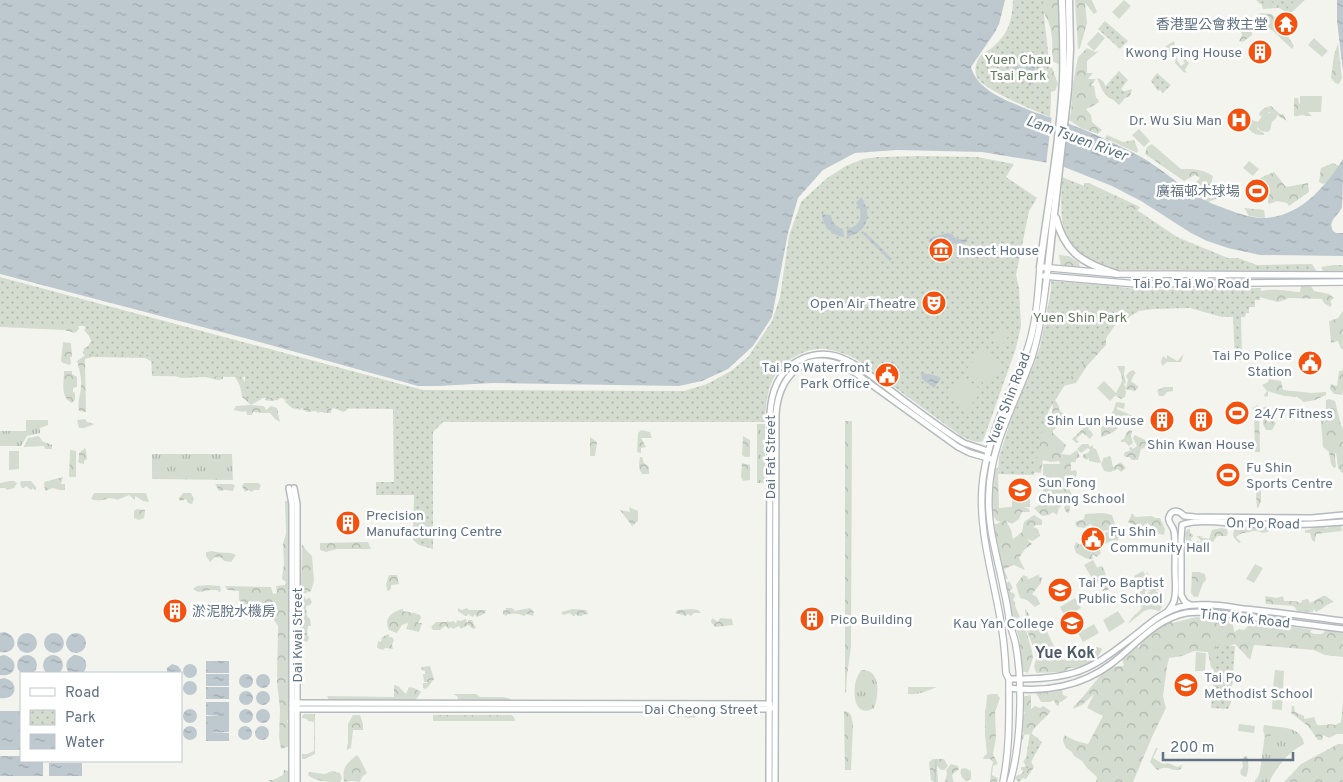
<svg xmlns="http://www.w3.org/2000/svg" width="1343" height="782" viewBox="0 0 1343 782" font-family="Overpass,'Noto Sans TC',sans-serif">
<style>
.grass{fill:url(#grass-tufts)}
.forest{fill:url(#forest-crowns)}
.park{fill:url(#park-dots)}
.pitch{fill:#d4dcd0}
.water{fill:url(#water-ripples)}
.pier{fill:#f4f4ef}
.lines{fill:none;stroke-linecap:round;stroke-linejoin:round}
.stream{stroke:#bec9cf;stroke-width:1}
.secondary-casing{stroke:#b5babf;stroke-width:8}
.primary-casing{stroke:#b6babe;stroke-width:8}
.highway-casing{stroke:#b7babd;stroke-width:9}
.secondary{stroke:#fff;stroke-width:5}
.primary{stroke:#fff;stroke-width:5.5}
.highway{stroke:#fff;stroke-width:6}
.labels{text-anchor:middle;stroke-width:5;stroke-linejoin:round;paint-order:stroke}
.poi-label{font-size:14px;fill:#607283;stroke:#fff;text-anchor:start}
.park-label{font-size:14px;fill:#637a5f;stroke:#fff}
.street-label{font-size:14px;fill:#607283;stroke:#fff}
.water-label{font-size:15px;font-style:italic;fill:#5b7582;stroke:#fff}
.quarter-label{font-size:16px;font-weight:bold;fill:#4e5b68;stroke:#fff}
</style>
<defs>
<pattern id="grass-tufts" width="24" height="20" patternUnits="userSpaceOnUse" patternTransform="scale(1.25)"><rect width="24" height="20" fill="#d4dcd0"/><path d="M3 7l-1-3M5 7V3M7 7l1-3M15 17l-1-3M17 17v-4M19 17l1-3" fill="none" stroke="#afb7ae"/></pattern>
<pattern id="forest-crowns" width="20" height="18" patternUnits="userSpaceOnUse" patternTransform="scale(1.25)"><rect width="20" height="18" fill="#d4dcd0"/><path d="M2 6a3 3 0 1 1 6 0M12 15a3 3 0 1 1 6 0" fill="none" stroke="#afb7ae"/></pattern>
<pattern id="park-dots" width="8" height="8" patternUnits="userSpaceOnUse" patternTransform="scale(1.25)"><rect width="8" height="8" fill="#d4dcd0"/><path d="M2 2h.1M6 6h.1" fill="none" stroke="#afb7ae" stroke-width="1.8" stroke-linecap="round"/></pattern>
<pattern id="water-ripples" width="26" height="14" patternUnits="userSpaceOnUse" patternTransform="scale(1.25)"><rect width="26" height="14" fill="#bec9cf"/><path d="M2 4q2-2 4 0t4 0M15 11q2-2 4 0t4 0" fill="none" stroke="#9ea8ad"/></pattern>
</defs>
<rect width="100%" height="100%" fill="#f4f4ef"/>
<g class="grass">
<polygon points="26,420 48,420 48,425 40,428 40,433 27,436 21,446 0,446 0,431 26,431"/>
<rect x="757" y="424" width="8" height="59"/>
<polygon points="39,436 42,441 52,445 52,449 45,449 44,446 24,447 28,438"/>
<polygon points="152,454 232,454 233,480 152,479"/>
<path d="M862 670C881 669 879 696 874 708 851 722 850 680 862 670Z"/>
<path d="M908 687H937C927 691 919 695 908 694Z"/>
<path d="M1266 726C1279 727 1302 726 1304 744 1288 752 1277 767 1269 782H1255V780L1258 777 1260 771Z"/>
</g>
<g class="forest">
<path d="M1033 0H1062L1067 7 1064 12 1065 45 1067 47 1066 62 1058 64 1052 61C1053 35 1053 20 1033 0Z"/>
<polygon points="1075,0 1092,0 1097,12 1094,14 1085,3 1087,23 1080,48 1078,49"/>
<polygon points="1260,0 1305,0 1290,14 1279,8 1263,9"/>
<path d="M1261 13 1271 14 1277 19 1274 29C1286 32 1288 36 1294 46L1292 49 1272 30 1265 29 1259 24 1256 16Z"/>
<polygon points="1251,27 1252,35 1243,42 1239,41 1242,35 1241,32 1244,28"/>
<polygon points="1174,41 1175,46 1163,59 1160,56 1161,53 1164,52 1166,46"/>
<polygon points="1338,43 1342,78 1339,84 1335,83 1331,78 1334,55"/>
<polygon points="1087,48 1095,52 1099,51 1087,61 1087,73 1093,73 1088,79 1096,79 1091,85 1094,86 1096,98 1098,99 1099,102 1093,106 1086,109 1091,115 1092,122 1102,130 1098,134 1081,128 1069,120 1071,112 1073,83 1078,57"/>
<polygon points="1182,50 1185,59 1189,63 1185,70 1187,73 1184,72 1175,63 1176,55 1177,60 1181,66 1185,63 1179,54"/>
<polygon points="1051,67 1053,70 1058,84 1055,91 1050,92 1049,69"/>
<path d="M1097 78C1106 80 1103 86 1110 90 1116 94 1125 91 1132 89L1130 96C1109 106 1104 95 1097 78Z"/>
<path d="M1294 98H1298L1299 103 1312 116C1308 117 1306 115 1302 115 1299 115 1298 117 1294 116Z"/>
<path d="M1271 106 1280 114H1283L1287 121 1272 112H1268V115L1264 118 1259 115C1260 109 1266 107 1271 106Z"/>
<path d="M1251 120 1259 122 1257 129 1264 133V135C1255 135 1252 134 1247 126Z"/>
<polygon points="1107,135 1123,142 1134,140 1138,150 1137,153 1105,138"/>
<path d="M1152 144 1181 169C1193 169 1203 169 1213 176L1210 189 1215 190 1219 187 1223 196 1208 202 1192 193 1190 189 1200 178 1195 175 1184 181 1145 154 1147 147Z"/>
<polygon points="1333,163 1339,166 1326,183 1323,184 1319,182 1321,168"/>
<polygon points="1274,172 1286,187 1308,183 1309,192 1289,206 1287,203 1277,201 1269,204 1268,202 1268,193 1260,185 1260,178"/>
<polygon points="1084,183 1089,183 1140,207 1135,214 1085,193"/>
<polygon points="1244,208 1264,210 1265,218 1249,216"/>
<polygon points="1059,255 1069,256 1079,263 1080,267 1061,267"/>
<polygon points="1333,265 1343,265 1343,272 1324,273 1321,267"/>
<path d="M1301 286H1311L1314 291 1329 294 1334 298 1330 301 1332 305 1330 307 1324 303 1322 299 1289 298 1278 302 1252 295C1263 286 1286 291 1300 292Z"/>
<polygon points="0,311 78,321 79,329 75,333 64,330 0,327"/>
<polygon points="1343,311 1343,349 1341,349 1338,341 1331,343 1329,321 1338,318"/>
<path d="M87 326 149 340 154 363 145 358 92 357 85 359 86 412 79 411C77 402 81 394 81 386 82 378 79 369 77 361L83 357 92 343 89 336 84 330Z"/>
<path d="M186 335 191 338 192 336 201 339 202 341 205 340H210L218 344 255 353 256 355 246 358C251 364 258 371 266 366L267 361 258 359V356C263 355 266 358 272 358L276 362H285L287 364C292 363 299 365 304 368L296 375 297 380 294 386 296 388 293 390V394H290L289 392 284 402 285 398 282 396 278 400 270 401 265 400 268 396H277L283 393 285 387 279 383 269 378 268 374 256 372 255 378 259 383 256 384 248 378 240 374 247 385 250 386 251 390 255 393H259L257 388 259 385H268C267 399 261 399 251 405L264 406 266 410 271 406 277 408 280 422 275 419 270 413H262L253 412 252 415H247L246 411 243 412 234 410 236 406 251 405 242 397C241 384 238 383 232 372L230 371 226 375 223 374V379L218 380 205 377 181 378 167 373 159 375 156 371 157 364 162 359 169 360 179 368 181 362 185 361 201 366 202 365 199 357H206L212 361 213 368 221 367 225 361 223 355 204 350 200 344 191 345 190 340Z"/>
<path d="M1106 338V345L1087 366 1076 383 1059 387 1042 421 1052 414 1053 404 1055 400C1065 412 1055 413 1053 424 1053 424 1053 432 1053 433L1066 445 1064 450 1061 454 1070 455 1077 450 1080 457 1076 459V462H1071V471L1076 470 1077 473 1076 478 1071 480 1070 482 1079 478 1082 483 1078 486 1072 484 1069 488 1072 495V498L1069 499 1071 502 1069 513 1066 512 1064 508 1066 503 1064 499 1059 496 1061 466 1059 461 1051 462 1043 460 1041 473 1031 472 1009 438Z"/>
<polygon points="63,342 71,343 72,357 70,357 71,363 70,365 63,363 61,361"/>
<polygon points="1184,354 1181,362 1167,362 1162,366 1161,361 1163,356 1167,359 1167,355 1177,361"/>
<path d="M1117 366H1125L1124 374 1126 383 1124 384 1126 388 1128 380 1126 376 1129 372 1133 370 1136 373 1134 375 1131 381 1139 387 1135 391 1125 389 1126 392 1125 397 1121 399 1116 396C1116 389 1122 385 1122 379 1122 375 1119 370 1117 366Z"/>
<polygon points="1343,370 1343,392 1342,394 1343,395 1334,394 1330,389 1331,384 1337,386 1339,371"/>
<path d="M64 371H72V374L77 377V387L73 388V392L75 393V400L72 403C60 397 64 383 64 371Z"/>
<polygon points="1269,379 1281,381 1283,390 1312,393 1326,392 1326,395 1315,400 1304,402 1297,397 1284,396 1268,391 1268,396 1265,397 1264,395 1267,391 1262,385 1268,382"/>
<polygon points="1164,387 1173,387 1173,391 1167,392 1164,396 1159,396 1157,390"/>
<polygon points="1329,399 1335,401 1341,425 1343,429 1343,474 1338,468 1336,452 1335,455 1336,467 1334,468 1331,464 1329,452 1323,447 1321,422 1326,407 1326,400"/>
<path d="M1116 402 1125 403 1124 409 1117 407V409L1133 416 1135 419 1138 421V424L1136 427 1129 423 1121 424C1116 432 1110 434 1101 437V425L1102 419C1111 417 1114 411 1116 402Z"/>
<polygon points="347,405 347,410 343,412 332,407 331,413 325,413 321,412 317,413 316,411 307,412 301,408 301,410 292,408"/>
<polygon points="1257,405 1259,407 1260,452 1255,452 1254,413 1252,406 1253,408"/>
<polygon points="1267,406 1267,422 1273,420 1276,423 1272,430 1266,430 1263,424 1262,408"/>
<polygon points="85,419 87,422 95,424 84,428 79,428 77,420"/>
<polygon points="845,421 852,421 851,647 847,675 846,693 845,693"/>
<polygon points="1089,423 1092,425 1088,429 1091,431 1093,435 1090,439 1083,433 1076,439 1079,442 1076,443 1072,439"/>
<polygon points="641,430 650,432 652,438 641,438 646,447 641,448 641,453 637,452 638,433"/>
<polygon points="1130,430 1132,431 1131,436 1133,443 1129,446 1125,442 1121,442 1121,440 1124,439 1126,433"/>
<polygon points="1135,435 1145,440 1150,446 1141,449 1138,460 1132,460 1129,457 1125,457 1124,455 1125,452 1130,451 1129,448 1131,447 1133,449 1137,446 1133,438"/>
<polygon points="743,436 750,440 750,457 745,457 742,455"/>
<polygon points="590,437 597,442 595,456 590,456"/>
<polygon points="1082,444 1088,444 1090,447 1093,445 1093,448 1096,449 1101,462 1099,463 1089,461 1089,458 1087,460 1082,457 1084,454 1088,453 1090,450 1088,448 1081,453 1077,449"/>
<polygon points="85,448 86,450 87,459 84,461 84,464 79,463 78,461 79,458 79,453"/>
<polygon points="70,450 76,451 76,477 70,477 69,476"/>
<polygon points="1109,456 1111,458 1113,467 1121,462 1126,468 1121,472 1118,469 1110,472 1104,471 1101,464 1104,457 1105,458"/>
<path d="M640 457H642L644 463 649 467V474H642C638 468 639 463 640 457Z"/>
<polygon points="742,463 750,465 750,480 743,481 741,477"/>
<polygon points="998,468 999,508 1020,506 1029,509 1030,512 1022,512 1019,519 1012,524 1006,520 1011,530 1013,539 1022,532 1024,522 1034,515 1042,520 1042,525 1036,525 1033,527 1038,529 1040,536 1033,541 1027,539 1032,544 1025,549 1019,558 1025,570 1014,565 1004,569 1008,579 1004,578 990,524 997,524 1001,521 997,521 990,512 987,504 992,505 992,500 987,499 990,485 994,486 994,469"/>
<polygon points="63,477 61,484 65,484 65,490 59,490 53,488 45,491 44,482"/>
<polygon points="10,481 14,481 17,483 14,488 7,490 5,488 0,488 0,483"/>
<polygon points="21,481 31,481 36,487 36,490 34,490 33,488 31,490 26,486 24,488 22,488 20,484"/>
<polygon points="1255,481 1261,482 1261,501 1258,508 1257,508"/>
<polygon points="244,483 258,483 261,485 259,490 254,490 252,492 248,490 245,492 242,486"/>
<polygon points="215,484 232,484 235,485 233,491 224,490 219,491"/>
<path d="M94 493H146L149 502 143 501 135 496V500L129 495 117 500 116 499 108 498C104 501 95 501 91 499Z"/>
<polygon points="183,493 191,493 194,499 192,504 188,503 186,499 180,501 179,498"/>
<polygon points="290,498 293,711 288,712 290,713 287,722 293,726 290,746 281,749 279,737 280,709 277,682 278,626 272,617 273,612 244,607 239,600 239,591 227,590 225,586 271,587 273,594 277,593 276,586 285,585 286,582 282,579 284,564 283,544 286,533 285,502"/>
<polygon points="1059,500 1063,503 1063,505 1059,508 1057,515 1053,512 1049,515 1042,516 1034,508 1046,501 1051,503 1053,501"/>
<polygon points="629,507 638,511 638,521 632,526 620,510 630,512"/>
<polygon points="137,509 145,510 144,518 139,520 134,518 134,511"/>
<polygon points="1104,513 1112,515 1117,530 1119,530 1119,537 1116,545 1113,540 1104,544 1104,536 1106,535 1104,533 1108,532 1108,530 1103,531 1102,533 1098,534 1096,528 1090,524 1088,526 1085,527 1085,528 1077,527 1075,522 1084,519 1085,514"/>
<polygon points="1131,514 1133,514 1135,517 1152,516 1155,518 1160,518 1165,529 1164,535 1156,533 1154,526 1151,526 1147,523 1143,526 1137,524 1135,526 1128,522 1131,516"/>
<polygon points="1341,524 1342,531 1316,534 1315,542 1312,540 1310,533 1305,533 1305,530 1309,530 1313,527 1317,525 1319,527 1325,526 1326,529 1331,525"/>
<path d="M1266 525 1271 527 1268 532 1262 533 1258 531H1252L1251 532C1244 533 1242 532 1236 537L1241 542 1239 543 1234 538 1233 534 1235 528 1234 527 1247 528 1250 526 1265 527Z"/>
<path d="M1221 528 1227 529 1228 534 1226 536H1217L1213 542 1209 541 1207 542 1205 546 1197 543 1193 541 1188 550V542C1184 539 1184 533 1188 529H1190V533L1193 535V537L1191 538V540L1200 542 1201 541 1197 536H1203L1200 537 1209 539 1212 530Z"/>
<polygon points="368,542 371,549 337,549 326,552 320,550 320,543"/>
<path d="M1076 542 1080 545 1082 543C1089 543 1092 547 1099 548L1101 553 1097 557 1094 555H1092L1093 559C1087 560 1082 556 1076 553L1074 547Z"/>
<polygon points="302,544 306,550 312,556 314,581 311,591 303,594 301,584"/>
<path d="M212 551C220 554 229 551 236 555L231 562 224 561 222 558 215 557 210 562 206 556V552Z"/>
<path d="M1102 566C1106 572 1106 579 1111 586L1108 590 1103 591 1100 585 1093 580 1092 573 1098 567Z"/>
<path d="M1147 572 1154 582 1159 577H1161L1164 581 1162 584 1158 583 1161 587C1157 591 1154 593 1148 590V588L1152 585 1146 573Z"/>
<polygon points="1192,572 1199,572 1205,574 1206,580 1203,583 1198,597 1194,597 1191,593"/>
<path d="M1041 574 1038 576 1042 578 1041 583 1032 594 1037 597 1040 604 1035 607 1027 600 1020 598 1016 585 1023 575 1028 577 1027 579C1032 579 1035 575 1041 574Z"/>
<polygon points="389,575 397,575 399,584 391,585 391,589 388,591 387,590 386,584"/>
<path d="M1009 581 1013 588 1009 592 1014 593 1015 596 1013 600 1015 602V606L1020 617 1013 620C1009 610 1007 597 1005 585Z"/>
<path d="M208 585 220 586 221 591 219 592 217 590C215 590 212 590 210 590 203 591 199 594 193 589L197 586Z"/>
<path d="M1144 590 1145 592 1144 598 1148 599 1163 593V598L1160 601 1161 603 1163 604 1160 611 1150 609 1144 611 1128 624C1132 616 1137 614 1142 608L1133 594Z"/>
<path d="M302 595 305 596 306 600 309 597 312 602 310 605 306 606 307 616 310 619 311 626H308L307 634 309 638 307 642 301 640C302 635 303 631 301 626L302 622 300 619 302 618Z"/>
<path d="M1265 596 1277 598 1283 596 1284 601H1295L1301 603 1302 600 1308 599 1310 603 1323 596H1326L1334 602C1326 604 1323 609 1316 612L1314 609 1313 612 1297 611 1294 606 1266 604Z"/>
<polygon points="458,608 462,610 467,608 469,610 486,610 485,613 480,616 476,617 475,614 473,617 468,614 467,616 465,616 458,611"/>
<path d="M506 608H512L515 611 530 608 534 612 533 616 527 614 524 616C519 613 513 613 508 614L506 616 503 614V610H506Z"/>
<path d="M403 609V611C409 612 416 613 420 615L421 618 418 623H422L419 632 406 629 408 624 407 623 402 625 397 633 389 630C388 629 387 623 387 622 387 615 397 610 403 609Z"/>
<polygon points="573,609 586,610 588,613 587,615 584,614 582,616 578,616 575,614 575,616 573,616 570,613 563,615 561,612"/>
<polygon points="692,609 698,610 701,613 694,613 691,616 688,614 686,616 675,613 677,610"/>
<path d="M1026 609C1029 613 1033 626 1037 628 1040 629 1043 629 1046 629L1057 653 1063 660 1068 659C1076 645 1086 646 1101 648L1102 650 1097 658 1084 666 1076 668H1070L1063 672 1036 673 1034 666 1037 657 1027 631 1025 610Z"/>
<path d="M1216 615H1221L1222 619 1228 620 1233 624 1234 632 1239 629 1244 630 1249 625 1257 622 1258 626 1270 622H1278L1280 625 1312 630 1310 632 1314 634H1322L1326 630 1343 633V657L1325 655 1314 650 1254 645 1250 660 1235 644 1224 647 1219 663 1214 670 1211 667 1208 652 1194 651 1182 656 1169 658 1167 667 1163 696 1166 708 1152 737 1133 782H1096L1097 777 1087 768 1082 761 1074 756 1072 752 1066 748 1063 741 1064 735 1076 741 1088 744 1103 716 1087 708 1094 694 1082 705 1073 709 1074 706C1085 697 1100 672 1111 667 1115 666 1120 666 1124 666L1122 659 1129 654V650L1136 645 1139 648 1142 641 1152 631 1162 626 1165 623 1170 620 1172 623 1196 617 1214 618Z"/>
<polygon points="712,618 718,622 720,618 732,619 733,625 715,627 711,622"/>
<polygon points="466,619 467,623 468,622 468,620 472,620 476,628 473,629 468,625 461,629 459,626 453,629 451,627 449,629 445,626 440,630 433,630 431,627 436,622 446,622 448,621 449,622 454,621 456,624 457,620 460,621"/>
<path d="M1024 624 1032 651 1033 658 1028 673 1022 671C1020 656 1022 641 1015 627L1018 625 1021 626Z"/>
<polygon points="389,634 389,637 392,637 394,640 392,645 393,649 385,648 383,650 377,648 378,641 381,642 382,637"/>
<polygon points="430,666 434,679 428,687 425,689 423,688 423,683 427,683 428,682 424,682 423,674 425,674 425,671 422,670 421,667"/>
<path d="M394 685 398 686 406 694 409 687 414 688 421 692 415 701C402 704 394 707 381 707L378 702H368L361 706 358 702H330L327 696 394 697Z"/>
<polygon points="1062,689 1063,695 1068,697 1061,702 1057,701 1059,702 1059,706 1056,705 1054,700 1050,702 1041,702 1036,693 1052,692"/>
<polygon points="453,694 476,694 480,697 503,697 511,699 510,705 503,707 497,707 487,705 485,708 478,707 476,705 472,705 470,707 461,707 457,696"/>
<polygon points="992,694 997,694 1000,698 995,712 996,738 993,754 998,764 993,766 992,775 998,778 997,782 990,782 991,770 993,762 990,759 983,759 984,756 987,754 985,735 985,710 986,708 987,695"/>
<path d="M1031 695V709L1035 706 1040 708 1043 706 1051 711C1045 719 1035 725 1031 734L1024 735 1023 740H1019L1020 735 1024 734 1020 727 1021 716 1025 713 1022 708 1021 697Z"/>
<path d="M1343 702V734H1337L1329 738 1323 735 1322 740H1318L1308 726 1291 713 1292 706H1294L1295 712 1304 716V718L1305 719 1314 717 1317 725C1324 726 1329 723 1335 725L1341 722Z"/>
<polygon points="666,711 702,711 694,718 692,717 689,718 680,716 679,718 675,716 670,716"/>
<polygon points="844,711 848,712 851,715 853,724 851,770 845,770"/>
<polygon points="304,714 315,714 315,754 305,759 302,759 302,754 307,754 314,751 314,722 308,721 307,719 302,718 302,716"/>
<polygon points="353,715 360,715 363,724 363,730 353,730 351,748 347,750 347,745 348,744 348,724"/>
<polygon points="433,715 511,715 514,717 515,721 433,721"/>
<polygon points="1264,725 1273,726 1274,732 1270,736 1265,737 1263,730"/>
<polygon points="1338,744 1343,744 1343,782 1284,782 1301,764"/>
<path d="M1156 748H1158L1153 758 1163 764C1169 762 1172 765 1177 767L1182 765 1181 769C1171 773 1168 764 1158 770L1155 768 1150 762Z"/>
<path d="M357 755 360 759 367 773 362 777 360 782 353 781 344 782C342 767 346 764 357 755Z"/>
<path d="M1245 756H1247C1249 763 1249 771 1246 777L1241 775C1240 772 1240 770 1243 767L1242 760Z"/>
<polygon points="933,759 944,759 948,766 944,770 941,770 937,766 938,782 934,782 931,780 929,762"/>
<path d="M1025 759C1030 758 1032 763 1034 767L1026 779 1021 778 1020 782H1018L1017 780 1015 779 1016 776 1023 773 1024 771 1021 770V767H1025L1026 765 1023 762Z"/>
<polygon points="951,764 958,766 959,769 952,775 953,780 954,782 945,782 947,773 946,770"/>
<path d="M965 768 971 771V779L966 781C961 778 960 774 961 769Z"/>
<polygon points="284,770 289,771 290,782 271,782 268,780 273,780 283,775"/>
<path d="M332 771 340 773 342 778 340 782C330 782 315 782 308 775L309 772 325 774Z"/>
</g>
<g class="park">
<path d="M1013 0H1043C1045 39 1054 77 1050 117 1035 111 987 91 978 79 973 72 976 60 982 54 985 52 989 50 992 48 1009 33 1012 21 1013 0Z"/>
<path d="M1256 0H1295L1286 10C1275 3 1274 0 1260 4Z"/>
<polygon points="1105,21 1128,41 1120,49 1098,29"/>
<polygon points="1119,71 1128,80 1121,89 1128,95 1119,105 1102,90"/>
<polygon points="1157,73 1171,85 1163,93 1160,90 1158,91 1151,81"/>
<path d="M920 156 977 157 1014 164 1006 177 1037 198 1029 211 1016 275 1019 288 1021 326 1016 348 983 441C976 444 968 439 961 436L856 359C846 354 837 351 826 349 803 347 779 363 771 384 766 397 766 409 765 422H443L433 432V549L419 545 413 540 414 495H376V482H394L393 409 292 408 285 402 286 400 282 398H245V377L152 376 151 355 83 354 84 348 87 347 92 340 90 332 84 326H0V277L423 390 684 391 707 384 731 371 748 357 772 321 780 297 789 236 801 202 827 178 846 166 863 159 878 157Z"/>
<path d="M1062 177 1109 196 1140 212 1177 237 1228 258H1238L1257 265 1312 264 1317 272 1108 270C1101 267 1093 264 1086 260 1057 240 1061 209 1062 177Z"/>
<polygon points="1051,281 1106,285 1143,290 1261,288 1260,300 1255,300 1255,307 1249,307 1249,313 1246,313 1245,317 1241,317 1242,360 1235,360 1233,317 1222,317 1190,308 1153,309 1139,311 1126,319 1119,320 1101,345 1068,380 1049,410 1043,427 1034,475 998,474 999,457 1016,404 1035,361 1040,347 1051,290"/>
<polygon points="1216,644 1235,646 1231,703 1228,709 1211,708"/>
<polygon points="1030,732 1042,742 1020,782 1019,782 1025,766"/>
</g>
<g class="pitch">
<polygon points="1124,0 1131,6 1119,19 1112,12"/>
<polygon points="1292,20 1299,26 1289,36 1282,30"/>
<polygon points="1098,32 1105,38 1094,51 1087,44"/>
<polygon points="1314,38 1328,51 1322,57 1308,45"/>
<polygon points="1300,96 1322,96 1321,112 1300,112"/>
<path d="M1272 112 1277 115V117L1272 122 1270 130 1268 132C1249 132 1259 113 1272 112Z"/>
<polygon points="1139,129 1150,141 1144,147 1132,135"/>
<polygon points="1249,161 1259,169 1253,176 1243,168"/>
<polygon points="1254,185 1264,187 1265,196 1254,202 1247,195"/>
<polygon points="1001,327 1010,334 1000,347 991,340"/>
<polygon points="981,350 1001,366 986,385 966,370"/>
<polygon points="962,375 982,391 967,410 947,395"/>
<polygon points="1104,381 1117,394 1110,401 1097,388"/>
<polygon points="1059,410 1066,416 1054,430 1047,423"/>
<polygon points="9,451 19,451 19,469 9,470"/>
<rect x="1043" y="464" width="20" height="36"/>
<polygon points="1012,495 1030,495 1030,507 1012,508"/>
<polygon points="1093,560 1100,573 1092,578 1084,565"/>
<polygon points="1255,564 1263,568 1254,583 1246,579"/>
<polygon points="1143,571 1152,587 1144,592 1134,576"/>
<path d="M1154 590 1157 592 1162 591C1163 617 1132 595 1154 590Z"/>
<polygon points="1075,598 1081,608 1065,617 1060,607"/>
<polygon points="1118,611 1125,622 1109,632 1103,620"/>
<polygon points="1094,624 1099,633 1083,642 1078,633"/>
<polygon points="1196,652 1206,653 1205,671 1195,671"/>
<polygon points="1275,670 1284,671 1283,689 1273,688"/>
<polygon points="1273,691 1283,692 1282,710 1272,709"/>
<polygon points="1239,724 1255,726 1254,733 1238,731"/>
</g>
<g class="water">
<path d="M0 0H1005L999 24 995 32 971 67C977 89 1003 99 1022 107 1039 115 1056 118 1072 125 1093 133 1114 143 1134 153 1156 164 1174 181 1194 194 1206 202 1218 206 1232 211 1242 215 1253 218 1265 218 1301 216 1325 187 1343 159 1343 168 1343 201 1342 207 1339 216 1327 220 1333 231L1336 233H1343V256L1260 255 1228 248 1207 241 1191 233 1141 201 1112 186 1064 167 1043 162 982 152 897 150 855 153 823 170 798 198 788 233 772 317 753 346 728 369 702 381 679 386 493 383 438 386H418L252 340 0 274Z"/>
<polygon points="1337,0 1343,0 1343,71 1337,21"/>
<polygon points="1013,66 1026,68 1027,67 1033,66 1035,68 1034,79 1030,86 1028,85 1031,79 1031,70 1012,70"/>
<path d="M861 197C873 214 868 232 847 237V229C860 227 865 214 856 203Z"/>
<path d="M822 214 831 215C832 223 836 227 843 229L844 237C831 235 823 227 822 214Z"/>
<polygon points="865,232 892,259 890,261 863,234"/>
<polygon points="948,233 953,235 955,238 964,240 966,237 968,238 967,241 963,244 956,244 954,243 953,244 944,246 944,244 936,245 929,242 930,238 932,238 932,237"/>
<polygon points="921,373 934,375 941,378 934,388 922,379"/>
<path d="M4 632C20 636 17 655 0 652V633Z"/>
<circle cx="27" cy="643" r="10"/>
<circle cx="76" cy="643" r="10"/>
<circle cx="54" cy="643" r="10"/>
<circle cx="27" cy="665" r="10"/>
<circle cx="53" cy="665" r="10"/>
<path d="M4 655C20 659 17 678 0 675V656Z"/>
<path d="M74 655C85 655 90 664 83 673H69C64 666 66 659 74 655Z"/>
<rect x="206" y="661" width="23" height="12"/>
<circle cx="190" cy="671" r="7"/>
<polygon points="172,664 178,666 181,670 180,673 167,673 167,668"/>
<circle cx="246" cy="681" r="7"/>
<circle cx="263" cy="681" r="7"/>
<rect x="206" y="674" width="23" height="12"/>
<path d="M4 678C20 681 17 701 0 698V679Z"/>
<circle cx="190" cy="688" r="7"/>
<rect x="206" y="687" width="23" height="12"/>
<circle cx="246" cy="698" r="7"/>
<circle cx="263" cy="698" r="7"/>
<polygon points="229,702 229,732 210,733 229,733 229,741 206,741 206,716 220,715 206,715 206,702"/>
<circle cx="246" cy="716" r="7"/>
<circle cx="263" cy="716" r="7"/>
<circle cx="190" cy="716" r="7"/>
<rect x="0" y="711" width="21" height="39"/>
<circle cx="262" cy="733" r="7"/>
<circle cx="245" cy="733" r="7"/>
<circle cx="190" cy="733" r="7"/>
<polygon points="0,756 21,756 21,761 43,761 43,776 0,776"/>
<rect x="49" y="763" width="33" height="13"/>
</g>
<polygon class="pier" points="1052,115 1062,118 1055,167 1046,165"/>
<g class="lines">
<polyline class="stream" points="935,782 936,760"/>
<defs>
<g id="secondary">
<polyline points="289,488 292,504 292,782"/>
<polyline points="294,488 297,504 297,782"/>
<path d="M1184 524C1202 519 1223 523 1242 524 1275 525 1310 525 1343 522"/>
<polyline points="1182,525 1181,539 1181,595 1185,602 1190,605"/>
<path d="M1168 611C1170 608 1173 605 1174 601 1177 591 1175 580 1175 570 1175 557 1176 543 1174 531 1173 525 1167 523 1169 517 1172 508 1180 511 1184 516L1195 517 1312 518 1343 515"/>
<path d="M1009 679C1030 679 1052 679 1073 673 1094 667 1112 653 1129 640 1145 628 1159 613 1180 607 1201 602 1223 606 1244 609 1277 612 1310 617 1343 621"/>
<path d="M1009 688C1044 693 1082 686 1111 664 1135 646 1155 619 1186 613 1194 612 1202 612 1209 612L1343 629"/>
<polyline points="292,703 770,704"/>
<polyline points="292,709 769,709 772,708"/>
<path d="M769 782 770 414C771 395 776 376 793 364 805 355 822 352 836 356 855 362 870 375 885 386 908 404 932 422 956 438L964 443 988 451"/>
<path d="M775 782 776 414C779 368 814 346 854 372L958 447 970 453 991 459"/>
</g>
<g id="primary">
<polyline points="1044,276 1137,284 1343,282"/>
<path d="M1003 782C1010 748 1009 714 1009 679L1006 673C1005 652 1003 632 999 612 991 568 977 523 983 478 989 434 1009 396 1025 356 1036 328 1038 296 1040 267L1117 274 1343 275"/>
<path d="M1010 782C1021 745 1023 685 1016 646 1015 639 1012 632 1010 624 1008 613 1007 602 1004 591 998 558 987 528 989 494 990 445 1016 402 1032 357 1041 328 1044 298 1048 268"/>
</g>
<g id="highway">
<path d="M1056 218C1065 254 1085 264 1117 274"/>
<path d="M1040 267C1048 205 1060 143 1063 80 1064 54 1063 27 1062 0"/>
<polyline points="1048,268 1068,90 1070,49 1069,0"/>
</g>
</defs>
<use href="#secondary" class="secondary-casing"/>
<use href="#primary" class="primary-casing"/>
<use href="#highway" class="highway-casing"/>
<use href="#secondary" class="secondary"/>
<use href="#primary" class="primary"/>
<use href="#highway" class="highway"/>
</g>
<defs>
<symbol id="temple-disc" viewBox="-11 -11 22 22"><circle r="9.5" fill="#f4510f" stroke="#fff"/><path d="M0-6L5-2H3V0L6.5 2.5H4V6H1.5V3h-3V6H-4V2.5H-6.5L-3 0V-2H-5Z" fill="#fff"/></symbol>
<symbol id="building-disc" viewBox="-11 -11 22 22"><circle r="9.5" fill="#f4510f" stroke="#fff"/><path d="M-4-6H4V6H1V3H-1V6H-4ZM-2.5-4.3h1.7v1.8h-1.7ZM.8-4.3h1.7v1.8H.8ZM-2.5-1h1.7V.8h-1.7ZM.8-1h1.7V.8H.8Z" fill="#fff"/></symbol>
<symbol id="hospital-disc" viewBox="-11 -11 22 22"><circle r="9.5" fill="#f4510f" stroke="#fff"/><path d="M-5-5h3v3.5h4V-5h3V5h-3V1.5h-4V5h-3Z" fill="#fff"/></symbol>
<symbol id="stadium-disc" viewBox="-11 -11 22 22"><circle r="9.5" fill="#f4510f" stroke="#fff"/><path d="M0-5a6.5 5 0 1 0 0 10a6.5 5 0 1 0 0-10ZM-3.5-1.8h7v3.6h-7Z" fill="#fff"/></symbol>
<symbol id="museum-disc" viewBox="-11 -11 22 22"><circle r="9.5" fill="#f4510f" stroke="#fff"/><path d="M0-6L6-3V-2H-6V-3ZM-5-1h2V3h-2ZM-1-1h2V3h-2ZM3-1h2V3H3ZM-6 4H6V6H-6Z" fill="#fff"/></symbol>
<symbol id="theatre-disc" viewBox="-11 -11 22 22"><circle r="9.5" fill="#f4510f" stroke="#fff"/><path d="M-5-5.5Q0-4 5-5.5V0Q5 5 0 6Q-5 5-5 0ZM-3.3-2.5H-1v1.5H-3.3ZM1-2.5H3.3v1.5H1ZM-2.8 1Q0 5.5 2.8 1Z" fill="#fff"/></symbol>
<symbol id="civic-disc" viewBox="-11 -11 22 22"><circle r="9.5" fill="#f4510f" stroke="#fff"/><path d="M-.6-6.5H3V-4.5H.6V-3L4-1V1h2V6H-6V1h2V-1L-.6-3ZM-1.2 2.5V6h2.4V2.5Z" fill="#fff"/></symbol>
<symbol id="school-disc" viewBox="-11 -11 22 22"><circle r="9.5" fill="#f4510f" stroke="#fff"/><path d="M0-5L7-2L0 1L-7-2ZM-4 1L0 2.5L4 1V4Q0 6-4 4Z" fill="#fff"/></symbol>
</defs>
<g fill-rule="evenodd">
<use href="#temple-disc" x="1272" y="10" width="28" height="28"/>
<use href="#building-disc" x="1246" y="38" width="28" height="28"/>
<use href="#hospital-disc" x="1225" y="106" width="28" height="28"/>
<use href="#stadium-disc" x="1243" y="177" width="28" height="28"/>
<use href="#museum-disc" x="927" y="236" width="28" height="28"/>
<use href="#theatre-disc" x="920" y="289" width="28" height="28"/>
<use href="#civic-disc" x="1296" y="349" width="28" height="28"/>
<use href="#civic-disc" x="873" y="361" width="28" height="28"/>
<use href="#stadium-disc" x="1223" y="399" width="28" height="28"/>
<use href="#building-disc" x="1148" y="406" width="28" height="28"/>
<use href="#building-disc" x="1187" y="406" width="28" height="28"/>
<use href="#stadium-disc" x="1214" y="461" width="28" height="28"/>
<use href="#school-disc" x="1006" y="476" width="28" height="28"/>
<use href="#building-disc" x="334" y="509" width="28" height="28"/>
<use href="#civic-disc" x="1079" y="525" width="28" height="28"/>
<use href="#school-disc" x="1046" y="576" width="28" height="28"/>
<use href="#building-disc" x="161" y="597" width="28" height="28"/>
<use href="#building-disc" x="798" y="605" width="28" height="28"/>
<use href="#school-disc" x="1058" y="609" width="28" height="28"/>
<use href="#school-disc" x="1172" y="671" width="28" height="28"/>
</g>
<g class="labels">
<g class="poi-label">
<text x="1268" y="29" text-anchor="end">香港聖公會救主堂</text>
<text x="1242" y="57" text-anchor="end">Kwong Ping House</text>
<text x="1222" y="125" text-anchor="end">Dr. Wu Siu Man</text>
<text x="1240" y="196" text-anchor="end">廣福邨木球場</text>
<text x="958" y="255">Insect House</text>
<text x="916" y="308" text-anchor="end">Open Air Theatre</text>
<text x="1292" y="360" text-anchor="end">Tai Po Police<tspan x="1292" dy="16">Station</tspan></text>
<text x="870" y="372" text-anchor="end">Tai Po Waterfront<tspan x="870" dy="16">Park Office</tspan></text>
<text x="1254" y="418">24/7 Fitness</text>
<text x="1144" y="425" text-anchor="end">Shin Lun House</text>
<text x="1201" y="449" text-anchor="middle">Shin Kwan House</text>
<text x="1246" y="472">Fu Shin<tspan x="1246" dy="16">Sports Centre</tspan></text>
<text x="1038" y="487">Sun Fong<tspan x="1038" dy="16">Chung School</tspan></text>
<text x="366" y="520">Precision<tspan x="366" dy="16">Manufacturing Centre</tspan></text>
<text x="1110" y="536">Fu Shin<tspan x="1110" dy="16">Community Hall</tspan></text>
<text x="1078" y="587">Tai Po Baptist<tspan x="1078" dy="16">Public School</tspan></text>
<text x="192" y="616">淤泥脫水機房</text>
<text x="830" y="624">Pico Building</text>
<text x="1054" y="628" text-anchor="end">Kau Yan College</text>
<text x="1204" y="682">Tai Po<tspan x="1204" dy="16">Methodist School</tspan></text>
</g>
<g class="park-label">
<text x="1018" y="64">Yuen Chau<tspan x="1018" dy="16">Tsai Park</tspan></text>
<text x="1080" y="322">Yuen Shin Park</text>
</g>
<g class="street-label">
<text x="1191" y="288">Tai Po Tai Wo Road</text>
<text transform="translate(1008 399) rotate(-69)" y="5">Yuen Shin Road</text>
<text transform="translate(770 457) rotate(-90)" y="5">Dai Fat Street</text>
<text transform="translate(1263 523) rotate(1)" y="5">On Po Road</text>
<text transform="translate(1245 618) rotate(6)" y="5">Ting Kok Road</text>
<text transform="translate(297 635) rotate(-90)" y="5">Dai Kwai Street</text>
<text x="701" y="714">Dai Cheong Street</text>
</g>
<g class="water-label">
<text transform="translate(1077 138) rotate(20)" y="5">Lam Tsuen River</text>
</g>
<g class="quarter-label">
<text x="1065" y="658">Yue Kok</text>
</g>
</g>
<rect x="20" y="672" width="162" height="90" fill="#ffffff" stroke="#bfc7cd"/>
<rect x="30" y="688" width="25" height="8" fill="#ffffff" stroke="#bfc7cd"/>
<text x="65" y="697" font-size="15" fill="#607283">Road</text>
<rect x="30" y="710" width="25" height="15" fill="url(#park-dots)" stroke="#bfc7cd"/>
<text x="65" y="722" font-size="15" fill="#607283">Park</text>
<rect x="30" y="734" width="25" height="15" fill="url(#water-ripples)" stroke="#bfc7cd"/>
<text x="65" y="747" font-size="15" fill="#607283">Water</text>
<path d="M1163 752v8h130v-8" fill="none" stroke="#607283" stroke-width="2.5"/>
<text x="1170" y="752" font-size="15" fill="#607283" stroke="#ffffff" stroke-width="4" paint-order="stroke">200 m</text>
</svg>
